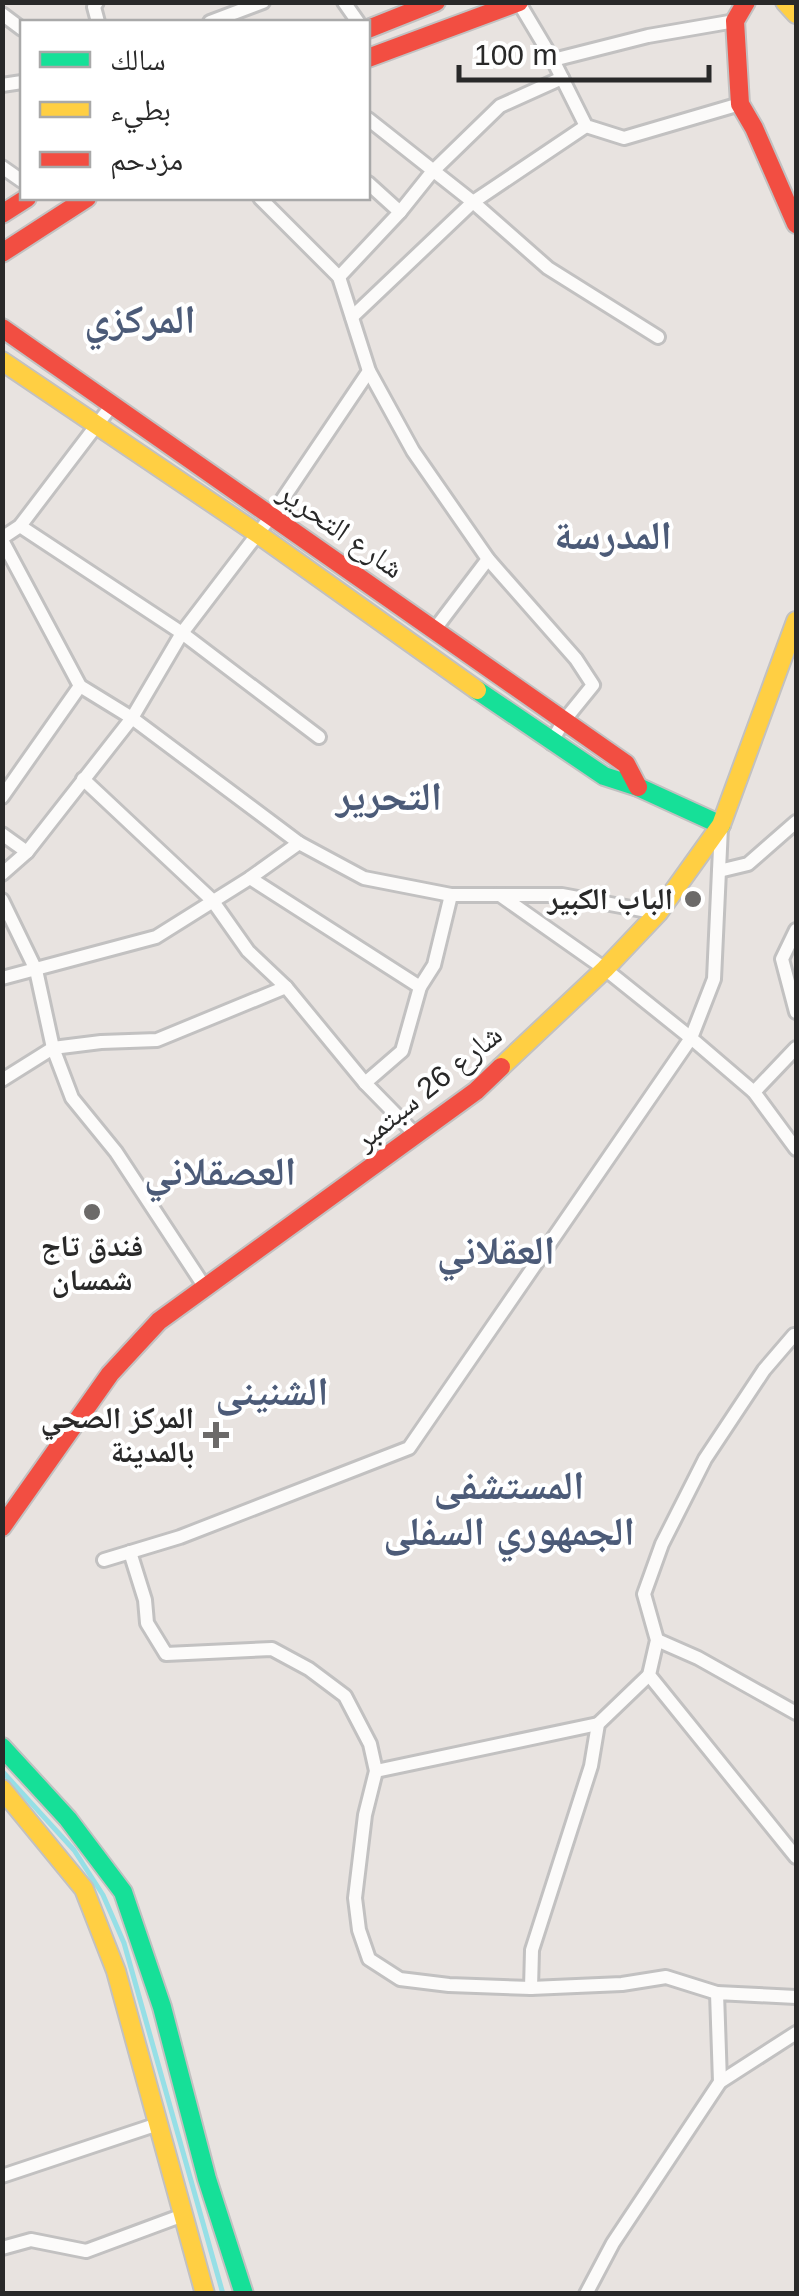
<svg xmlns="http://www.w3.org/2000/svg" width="799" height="2296" viewBox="0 0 799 2296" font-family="Arial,'Noto Naskh Arabic',sans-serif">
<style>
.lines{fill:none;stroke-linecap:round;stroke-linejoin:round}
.stream{stroke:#96dfe6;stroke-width:5}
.street-casing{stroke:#c2c1c1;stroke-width:18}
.fast-casing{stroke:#c2c1c1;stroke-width:22}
.slow-casing{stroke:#c2c1c1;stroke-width:22}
.jam-casing{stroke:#c2c1c1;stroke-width:22}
.street{stroke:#fcfbfa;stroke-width:12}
.fast{stroke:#16e098;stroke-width:18}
.slow{stroke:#ffcf43;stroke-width:18}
.jam{stroke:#f24e42;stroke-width:18}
.poi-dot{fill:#6c6a69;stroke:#fff;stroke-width:4}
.labels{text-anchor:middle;stroke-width:8;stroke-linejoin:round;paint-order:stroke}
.street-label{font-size:30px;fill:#292929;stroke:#fff}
.poi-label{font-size:30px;font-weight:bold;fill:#292929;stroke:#fff;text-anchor:end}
.district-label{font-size:40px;font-weight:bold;fill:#4c5b78;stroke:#fff}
</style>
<rect width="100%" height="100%" fill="#e8e3e0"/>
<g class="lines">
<polyline class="stream" points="2,1771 74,1850 103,1895 124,1943 223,2294"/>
<defs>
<g id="street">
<polyline points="97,2 94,7 98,22"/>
<polyline points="344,2 358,22"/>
<polyline points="519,3 553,60 586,126 624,138 740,104"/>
<polyline points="2,14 22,29"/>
<polyline points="210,22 263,2"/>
<polyline points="553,60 648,36 735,21"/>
<polyline points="2,85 22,82"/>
<polyline points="368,119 473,202 548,268 658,337"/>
<polyline points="2,167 22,181"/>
<polyline points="368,183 400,212"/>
<polyline points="260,198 339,277 369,371 413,451 488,559 576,659 593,685 563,722 551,743"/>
<polyline points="339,277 400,212 432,172 500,106 562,78"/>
<polyline points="352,317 473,202 586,126"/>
<polyline points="20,526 182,633 319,737"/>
<polyline points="2,538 20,526 112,405"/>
<polyline points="2,540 80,686 132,718 299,843 364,878 451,895 562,895 658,913"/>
<polyline points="435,629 488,559"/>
<polyline points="83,779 212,900 248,951 286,987 365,1083 416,1135"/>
<polyline points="2,797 80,686"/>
<polyline points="2,834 27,852"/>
<polyline points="719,871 748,864 796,822"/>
<polyline points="2,874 27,852 132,718 182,633 272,515 369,371"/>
<polyline points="250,878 420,987"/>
<polyline points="500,895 605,969 691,1038 754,1092 796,1149"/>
<polyline points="2,900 36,970 53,1048 72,1098 116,1152 206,1289"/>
<polyline points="796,930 782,959 796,1012"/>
<polyline points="2,978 156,937 250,878 299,843"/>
<polyline points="2,1080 53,1048 101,1042 157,1040 286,987"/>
<polyline points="365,1083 402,1051 420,987 434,965 451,895"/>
<polyline points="754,1092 796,1048"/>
<polyline points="794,1335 764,1370 705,1459 662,1544 644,1594 657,1640 649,1675 796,1857"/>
<polyline points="130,1552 145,1600 147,1623 166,1654 272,1649 309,1669 345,1696 370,1744 376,1771 365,1815 355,1898 359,1930 369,1959 400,1979 449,1985 531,1988 622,1984 666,1977 717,1993"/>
<polyline points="104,1560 180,1537 409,1448 691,1038 714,979 721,827"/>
<polyline points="657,1640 698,1658 796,1713"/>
<polyline points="376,1771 598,1724"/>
<polyline points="531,1988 532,1950 591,1766 598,1724 649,1675"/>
<polyline points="720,2082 717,1993 796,1997"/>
<polyline points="2,2176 158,2124"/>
<polyline points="2,2248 31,2240 86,2251 183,2215"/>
<polyline points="586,2294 613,2243 720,2082 796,2033"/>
</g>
<g id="fast">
<polyline points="477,690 604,776 638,787 721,825"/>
<polyline points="2,1747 68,1819 123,1892 162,2007 207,2179 244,2294"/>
</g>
<g id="slow">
<polyline points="785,2 796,14"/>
<polyline points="2,361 258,534 477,690"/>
<polyline points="501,1067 605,969 658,913 721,825 796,621"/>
<polyline points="2,1789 84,1889 116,1971 205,2294"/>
</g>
<g id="jam">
<polyline points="746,2 735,21 740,104 754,128 796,224"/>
<polyline points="368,29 436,2"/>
<polyline points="368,58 519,2"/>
<polyline points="2,214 27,198"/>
<polyline points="2,253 87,198"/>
<polyline points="2,328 626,764 638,787"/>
<polyline points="2,1527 110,1374 159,1321 476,1091 501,1067"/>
</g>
</defs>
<use href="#street" class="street-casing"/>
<use href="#fast" class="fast-casing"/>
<use href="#slow" class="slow-casing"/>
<use href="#jam" class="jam-casing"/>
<use href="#street" class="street"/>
<use href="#fast" class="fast"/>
<use href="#slow" class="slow"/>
<use href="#jam" class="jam"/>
</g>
<g class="poi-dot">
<circle cx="693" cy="899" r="10"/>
<circle cx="92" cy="1212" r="10"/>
<path d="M211 1420h10v10h10v10h-10v10h-10v-10h-10v-10h10z"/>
</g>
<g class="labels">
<g class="street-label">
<text transform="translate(341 530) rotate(35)" y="10">شارع التحرير</text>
<text transform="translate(428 1087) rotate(-39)" y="10">شارع 26 سبتمبر</text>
</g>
<g class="poi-label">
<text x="673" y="909">الباب الكبير</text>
<text x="92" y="1256" text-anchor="middle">فندق تاج<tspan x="92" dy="34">شمسان</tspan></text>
<text x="194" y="1428">المركز الصحي<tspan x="194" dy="34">بالمدينة</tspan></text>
</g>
<g class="district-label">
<text x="140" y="333">المركزي</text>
<text x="613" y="549">المدرسة</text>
<text x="389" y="810">التحرير</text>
<text x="220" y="1185">العصقلاني</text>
<text x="496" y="1264">العقلاني</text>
<text x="272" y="1405">الشنينى</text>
<text x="509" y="1499">المستشفى<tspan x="509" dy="46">الجمهوري السفلى</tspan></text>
</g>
</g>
<rect width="799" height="2296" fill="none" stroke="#292929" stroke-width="10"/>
<rect x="20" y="20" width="350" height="180" fill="#ffffff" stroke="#a9a9a9" stroke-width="2.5"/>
<rect x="40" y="52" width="50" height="15" fill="#16e098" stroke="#a9a9a9" stroke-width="2.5"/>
<text x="110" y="70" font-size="30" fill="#292929">سالك</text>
<rect x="40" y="102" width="50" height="15" fill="#ffcf43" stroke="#a9a9a9" stroke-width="2.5"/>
<text x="110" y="120" font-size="30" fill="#292929">بطيء</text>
<rect x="40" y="152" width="50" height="15" fill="#f24e42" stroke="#a9a9a9" stroke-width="2.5"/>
<text x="110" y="170" font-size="30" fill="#292929">مزدحم</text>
<path d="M459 65v15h250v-15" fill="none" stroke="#292929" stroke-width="5"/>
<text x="474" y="65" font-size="30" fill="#292929" stroke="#ffffff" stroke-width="8" paint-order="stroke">100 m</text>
</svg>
